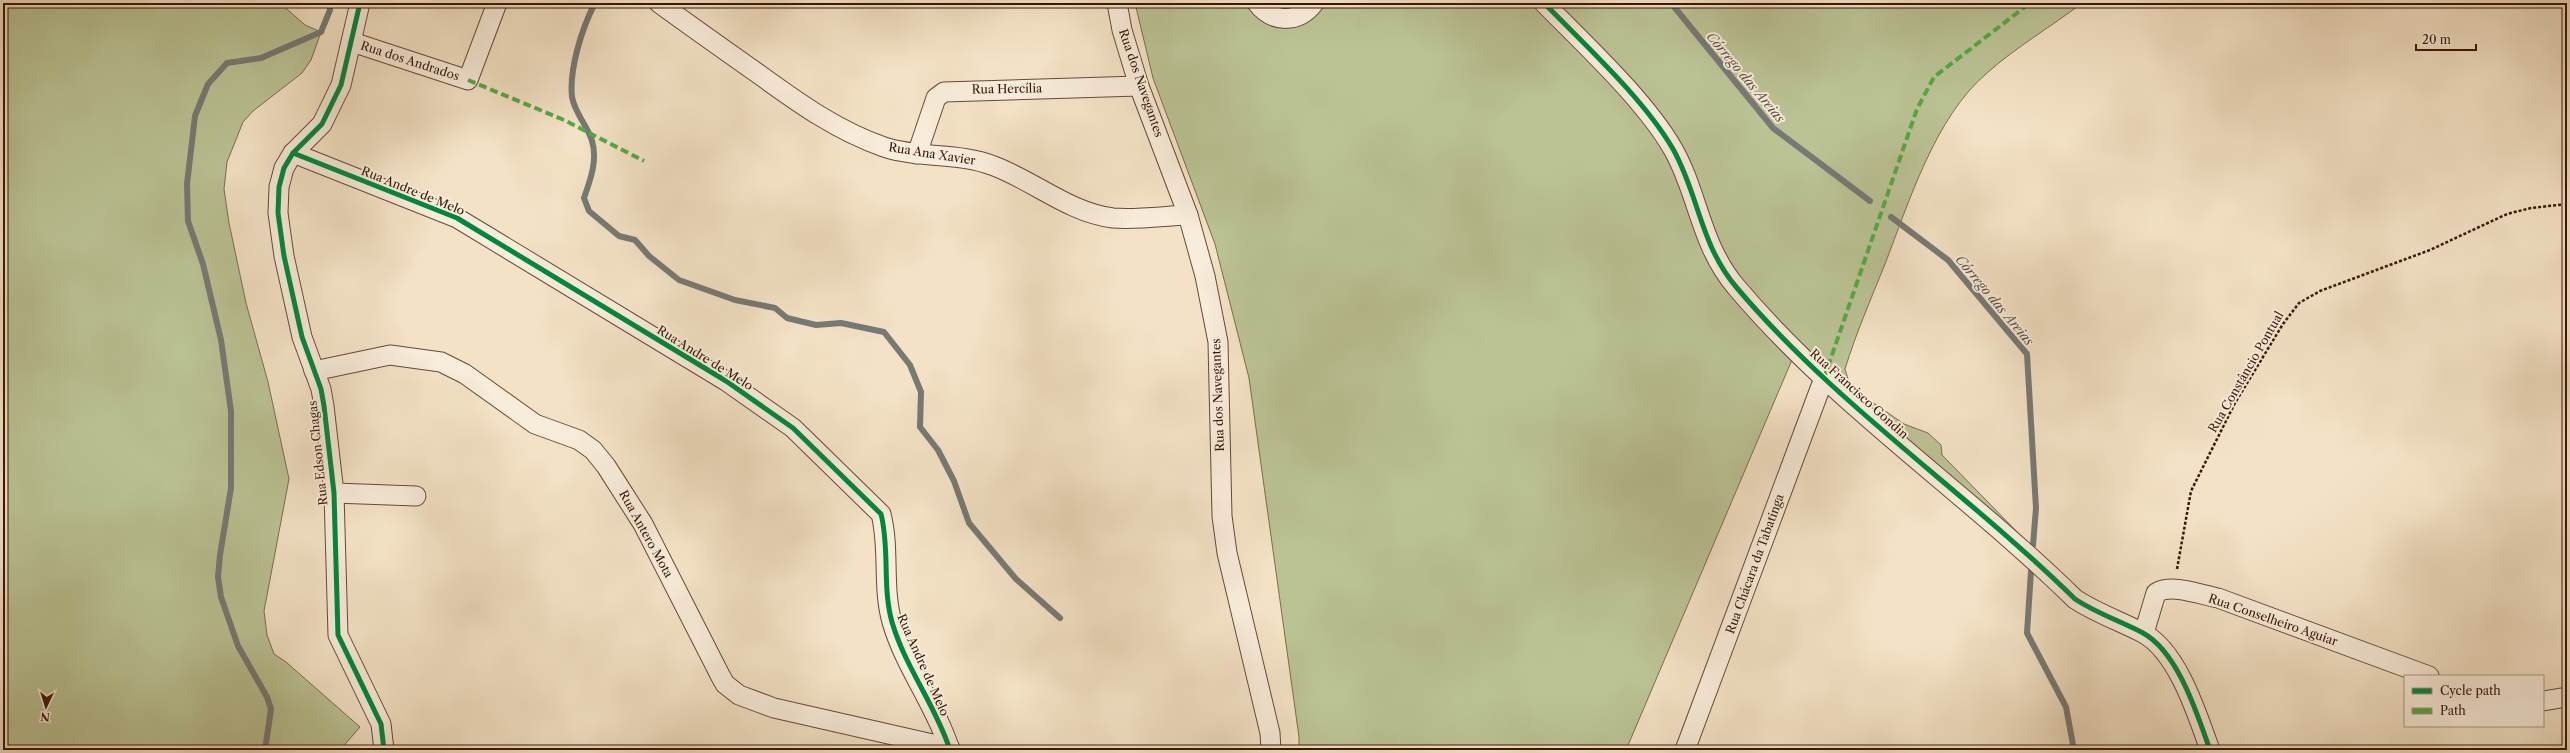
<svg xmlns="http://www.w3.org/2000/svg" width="2570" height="753" viewBox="0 0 2570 753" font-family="'Libre Caslon Text',serif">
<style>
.green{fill:#bbc395;stroke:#7a6c4e}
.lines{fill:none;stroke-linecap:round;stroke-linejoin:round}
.stream{stroke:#767a75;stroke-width:6}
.minor-casing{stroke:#674938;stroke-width:21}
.path{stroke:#381608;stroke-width:2.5;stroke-dasharray:3 2;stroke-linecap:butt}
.minor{stroke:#f8ecda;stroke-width:19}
.quiet{stroke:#55a941;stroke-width:4;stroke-dasharray:8 4;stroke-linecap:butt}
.cycleway-casing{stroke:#f8ecda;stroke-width:8}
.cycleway{stroke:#00873e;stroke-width:5}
.labels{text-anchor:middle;stroke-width:4;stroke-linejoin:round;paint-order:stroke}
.street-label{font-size:12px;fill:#381608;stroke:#f8ecda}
.water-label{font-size:13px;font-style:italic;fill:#5c5048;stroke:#f8ecda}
</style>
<rect width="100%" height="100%" fill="#f4e2c6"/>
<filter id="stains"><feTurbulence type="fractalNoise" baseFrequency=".005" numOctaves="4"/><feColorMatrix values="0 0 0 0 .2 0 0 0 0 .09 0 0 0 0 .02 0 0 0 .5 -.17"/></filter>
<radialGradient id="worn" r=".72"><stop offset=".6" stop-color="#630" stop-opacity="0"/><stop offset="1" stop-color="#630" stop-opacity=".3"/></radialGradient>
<g class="green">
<polygon points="3,3 280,3 305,25 321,32 311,60 302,73 253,111 243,122 227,162 224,189 229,223 246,303 268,382 289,479 264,611 267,635 274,654 286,662 360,727 340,750 3,750"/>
<path d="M1135 3H2082C2051 27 2016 47 1987 73 1935 117 1909 202 1885 264 1871 299 1856 333 1845 369L1848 379 1862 395 1904 424 1928 433 1941 445 1942 455 2025 540 2042 563 1797 348 1626 750H1299V737L1249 378 1215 244 1153 78Z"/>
</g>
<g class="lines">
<g class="stream">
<path d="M595 3C582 28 569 69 572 97 575 114 588 126 592 141 598 160 590 181 584 198L589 211 619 236 635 240 649 256 679 280 735 300 775 308 787 318 816 325 841 323 884 332 910 365 921 392 920 427 938 450 954 481 969 523 1016 579 1060 618"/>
<polyline points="1671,3 1773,128 1870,201"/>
<polyline points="1891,217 1948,260 2027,354 2036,508 2033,545"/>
<polyline points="2031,571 2027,633 2066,707 2074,750"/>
<polyline points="265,750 271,709 267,697 238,646 221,597 218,577 220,555 231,488 231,411 221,340 203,264 188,221 187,184 195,116 208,84 227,63 261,58 321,32 330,10 330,3"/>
</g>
<defs>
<g id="minor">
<polyline points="360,3 341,85 322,124 293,153 284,168 279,187 278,213 284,256 302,337 321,389 324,406 334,493 338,635 381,724 384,750"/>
<path d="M659 3C692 27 726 51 760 75 800 104 838 131 884 147 920 159 959 152 994 166 1034 181 1070 213 1113 218 1137 220 1164 216 1188 215"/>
<polyline points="1117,3 1122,30 1139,86 1188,215 1205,276 1218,342 1222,516 1227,553 1270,733 1271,750"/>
<path d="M1257 3C1273 24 1299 23 1314 3"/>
<path d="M1544 3C1585 45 1644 99 1673 149 1699 195 1700 245 1737 288 1836 405 1966 492 2075 599 2096 613 2120 621 2143 633 2178 652 2197 714 2210 750"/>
<polyline points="352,42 468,80 497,3"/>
<path d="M293 153 457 218 726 381 793 428 881 514C890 549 882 587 892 622 905 667 936 706 950 750"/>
<polyline points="917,154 936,98 944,92 1139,86"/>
<polyline points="314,371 390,355 441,362 465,374 535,424 579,440 593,450 606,466 643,524 721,677 725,684 739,695 774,708 950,748"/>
<polyline points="334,493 416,496"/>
<path d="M2144 633 2156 593C2172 583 2201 595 2218 598L2429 676"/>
<polyline points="2543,701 2567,697"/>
<polyline points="1685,750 1824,378"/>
</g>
</defs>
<use href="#minor" class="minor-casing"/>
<polyline class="path" points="2177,569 2191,491 2235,403 2283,324 2299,303 2320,291 2430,250 2507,214 2531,208 2567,204"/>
<use href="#minor" class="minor"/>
<g class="quiet">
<polyline points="468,80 564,120 644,161"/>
<polyline points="1824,378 1917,109 1934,77 2030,3"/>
</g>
<defs>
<g id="cycleway">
<polyline points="360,3 341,85 322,124 293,153 284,168 279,187 278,213 284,256 302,337 321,389 324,406 334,493 338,635 381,724 384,750"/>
<path d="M1544 3C1585 45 1644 99 1673 149 1699 195 1700 245 1737 288 1836 405 1966 492 2075 599 2096 613 2120 621 2143 633 2178 652 2197 714 2210 750"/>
<path d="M293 153 457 218 726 381 793 428 881 514C890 549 882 587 892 622 905 667 936 706 950 750"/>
</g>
</defs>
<use href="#cycleway" class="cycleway-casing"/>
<use href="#cycleway" class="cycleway"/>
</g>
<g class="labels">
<g class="street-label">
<text transform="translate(410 61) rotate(18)" y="4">Rua dos Andrados</text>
<text transform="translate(1141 83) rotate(71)" y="4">Rua dos Navegantes</text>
<text transform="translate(1007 89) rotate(-1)" y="4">Rua Hercília</text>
<text transform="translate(932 154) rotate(9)" y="4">Rua Ana Xavier</text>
<text transform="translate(413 191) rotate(22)" y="4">Rua Andre de Melo</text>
<text transform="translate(705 358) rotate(32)" y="4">Rua Andre de Melo</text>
<text transform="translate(2246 372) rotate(-60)" y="4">Rua Constâncio Pontual</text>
<text transform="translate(1859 394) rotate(42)" y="4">Rua Francisco Gondin</text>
<text transform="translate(1218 395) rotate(-92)" y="4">Rua dos Navegantes</text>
<text transform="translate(318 453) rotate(-96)" y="4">Rua Edson Chagas</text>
<text transform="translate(646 534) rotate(61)" y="4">Rua Antero Mota</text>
<text transform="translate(1755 564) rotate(-70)" y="4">Rua Chácara da Tabatinga</text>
<text transform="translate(2273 620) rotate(19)" y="4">Rua Conselheiro Aguiar</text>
<text transform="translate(923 665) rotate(66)" y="4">Rua Andre de Melo</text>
</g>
<g class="water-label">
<text transform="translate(1746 77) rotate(50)" y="5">Córrego das Areias</text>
<text transform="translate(1995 300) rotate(50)" y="5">Córrego das Areias</text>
</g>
</g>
<rect width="2570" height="753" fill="none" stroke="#f4e2c6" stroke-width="16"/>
<rect x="4" y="4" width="2562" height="745" fill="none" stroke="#381608" stroke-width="2"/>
<rect x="8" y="8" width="2554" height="737" fill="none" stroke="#381608"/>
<rect x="2404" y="675" width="140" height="52" fill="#f8ecda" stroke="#ab9686"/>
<rect x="2412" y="688" width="20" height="6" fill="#00873e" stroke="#ab9686"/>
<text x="2440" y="695" font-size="12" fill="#381608">Cycle path</text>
<rect x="2412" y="708" width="20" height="6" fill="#55a941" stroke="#ab9686"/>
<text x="2440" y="715" font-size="12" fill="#381608">Path</text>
<g transform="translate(46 707) rotate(184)" stroke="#f8ecda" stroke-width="3" paint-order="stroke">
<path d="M0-3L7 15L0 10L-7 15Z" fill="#381608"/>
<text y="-6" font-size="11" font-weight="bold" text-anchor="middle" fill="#381608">N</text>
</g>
<path d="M2416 44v6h60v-6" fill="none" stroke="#381608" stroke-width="2"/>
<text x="2422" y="44" font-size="12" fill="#381608" stroke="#f8ecda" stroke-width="3" paint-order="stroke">20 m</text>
<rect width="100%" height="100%" filter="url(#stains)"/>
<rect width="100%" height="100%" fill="url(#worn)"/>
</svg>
